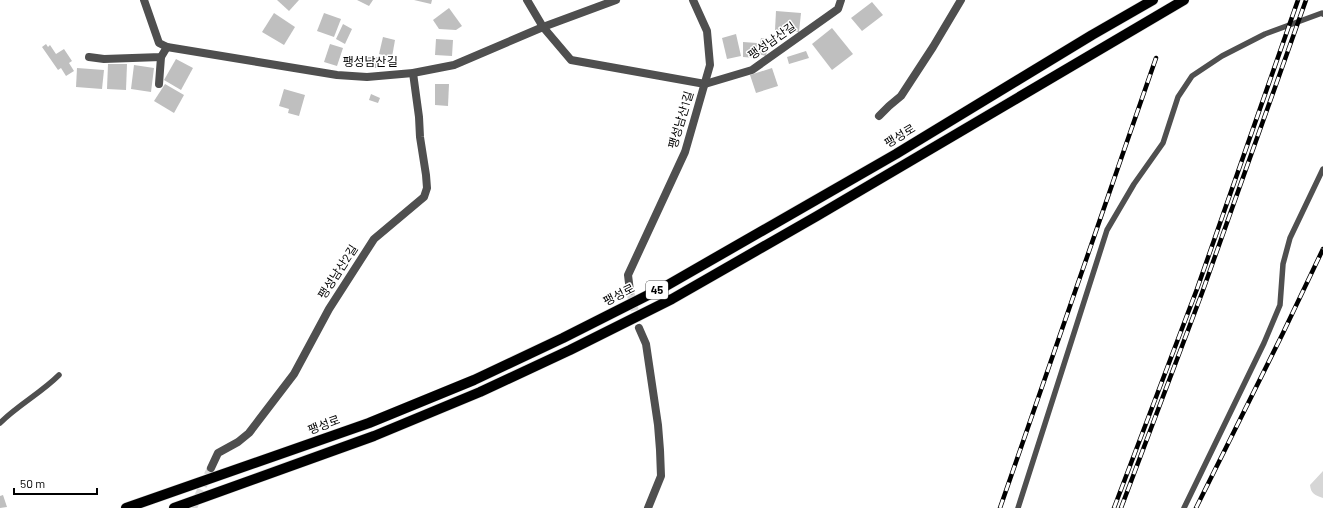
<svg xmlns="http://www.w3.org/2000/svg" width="1323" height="508" viewBox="0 0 1323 508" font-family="Barlow,'Noto Sans KR',sans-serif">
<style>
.green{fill:#d6d6d6}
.building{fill:#bfbfbf}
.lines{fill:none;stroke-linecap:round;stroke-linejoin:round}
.minor-tunnel{stroke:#d9d9d9;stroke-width:8;stroke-dasharray:8 4;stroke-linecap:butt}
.primary-casing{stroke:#dbdbdb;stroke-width:11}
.service{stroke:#4f4f4f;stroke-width:5.5}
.minor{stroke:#4f4f4f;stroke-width:8}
.primary{stroke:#000;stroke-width:10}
.rail-casing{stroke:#000;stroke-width:4.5}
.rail{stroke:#fff;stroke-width:3;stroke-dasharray:9;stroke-linecap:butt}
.labels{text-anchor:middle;stroke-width:3;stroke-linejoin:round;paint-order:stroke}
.shield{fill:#fff;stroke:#4c4c4c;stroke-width:1}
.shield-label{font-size:11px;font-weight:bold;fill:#000}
.street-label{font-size:12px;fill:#000;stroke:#fff}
</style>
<rect width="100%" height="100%" fill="#fff"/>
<path class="green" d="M1323 471V498C1315 495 1311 494 1310 485Z"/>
<g class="building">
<polygon points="277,0 299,0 289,11"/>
<polygon points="357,0 373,0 369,6"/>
<polygon points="414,0 432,0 431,4"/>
<polygon points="872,2 883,15 862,31 851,18"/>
<polygon points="449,8 462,26 456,30 439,29 433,20"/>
<polygon points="776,11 801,13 799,32 775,30"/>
<polygon points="274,13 295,27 284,45 262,32"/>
<polygon points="324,13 341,19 334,37 317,31"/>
<polygon points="343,24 352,29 345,44 336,39"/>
<polygon points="832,28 853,54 832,70 812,44"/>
<polygon points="736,34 741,56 727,59 722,38"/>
<polygon points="383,37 395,40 392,57 379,54"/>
<polygon points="761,38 769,39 766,56 758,54"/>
<polygon points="436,39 453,40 452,56 435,55"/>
<polygon points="743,42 757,43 756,58 743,57"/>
<polygon points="46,44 48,47 50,45 56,54 64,49 72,61 69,63 74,71 66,76 61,68 58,70 42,47"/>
<polygon points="330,44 343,48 337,66 324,62"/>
<polygon points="806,51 809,58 789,64 787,57"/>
<polygon points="368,57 379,57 380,68 368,68"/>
<polygon points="176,59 193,68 181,90 164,80"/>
<polygon points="108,64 127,64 126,90 107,89"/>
<polygon points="134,65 154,68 151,92 131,89"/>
<polygon points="77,68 104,70 102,89 76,87"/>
<polygon points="772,68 778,86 756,93 750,75"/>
<polygon points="165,84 184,95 174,113 154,101"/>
<polygon points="435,84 449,84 448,106 435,105"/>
<polygon points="284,89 305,95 299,116 288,113 289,109 279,106"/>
<polygon points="371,94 380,98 378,103 369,100"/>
<polygon points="3,495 7,507 0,508 0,496"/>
</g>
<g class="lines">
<g class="minor-tunnel">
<polyline points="630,291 639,328"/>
<polyline points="193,508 211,468"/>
</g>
<defs>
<g id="primary">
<polyline points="126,508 369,423 474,380 563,338 666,286 896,154 1092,35 1153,0"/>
<polyline points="174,508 374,436 480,392 570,350 672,299 817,216 1184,0"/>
</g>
</defs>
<use href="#primary" class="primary-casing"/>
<g class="service">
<path d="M0 423C18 405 41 393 59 375"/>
<polyline points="1018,508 1107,230 1134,184 1163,143 1178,97 1192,76 1222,56 1265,34 1322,13 1323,14"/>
<polyline points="1184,508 1264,343 1280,305 1283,264 1290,238 1323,169"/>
</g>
<g class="minor">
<polyline points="144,0 159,43 167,47 337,75 367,77 413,73 454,65 543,27 616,0"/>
<polyline points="527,0 543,27 571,60 705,84 752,70 838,9 841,0"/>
<polyline points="89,57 104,59 161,57 167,47"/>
<polyline points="159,84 161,57"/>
<polyline points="879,116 889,106 901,96 933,47 961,0"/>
<polyline points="630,291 628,275 685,152 710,65 707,31 693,0"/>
<polyline points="639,328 646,344 658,425 660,450 661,476 648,508"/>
<polyline points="211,468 218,453 238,442 249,433 294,374 329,309 374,239 424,197 427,188 426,175 420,137 419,117 413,73"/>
</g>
<use href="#primary" class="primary"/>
<defs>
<g id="rail">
<polyline points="1000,508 1156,58"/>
<polyline points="1114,508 1197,289 1298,0"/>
<polyline points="1121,508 1202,293 1306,0"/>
<polyline points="1196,508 1283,333 1323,249"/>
</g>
</defs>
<use href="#rail" class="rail-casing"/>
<use href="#rail" class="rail"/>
</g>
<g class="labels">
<rect class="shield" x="646" y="281" width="22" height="18" rx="3"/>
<g class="shield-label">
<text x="657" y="294">45</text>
</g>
<g class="street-label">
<text transform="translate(772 41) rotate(-35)" y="4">팽성남산길</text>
<text x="370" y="66">팽성남산길</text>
<text transform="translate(681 120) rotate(-73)" y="4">팽성남산1길</text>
<text transform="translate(900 136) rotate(-31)" y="4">팽성로</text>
<text transform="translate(338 272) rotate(-57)" y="4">팽성남산2길</text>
<text transform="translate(619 295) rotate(-27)" y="4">팽성로</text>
<text transform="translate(324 425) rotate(-20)" y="4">팽성로</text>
</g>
</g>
<path d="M14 488v6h83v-6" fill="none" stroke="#000000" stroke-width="2"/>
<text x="20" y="488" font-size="12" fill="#000000" stroke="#ffffff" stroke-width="3" paint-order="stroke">50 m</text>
</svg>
